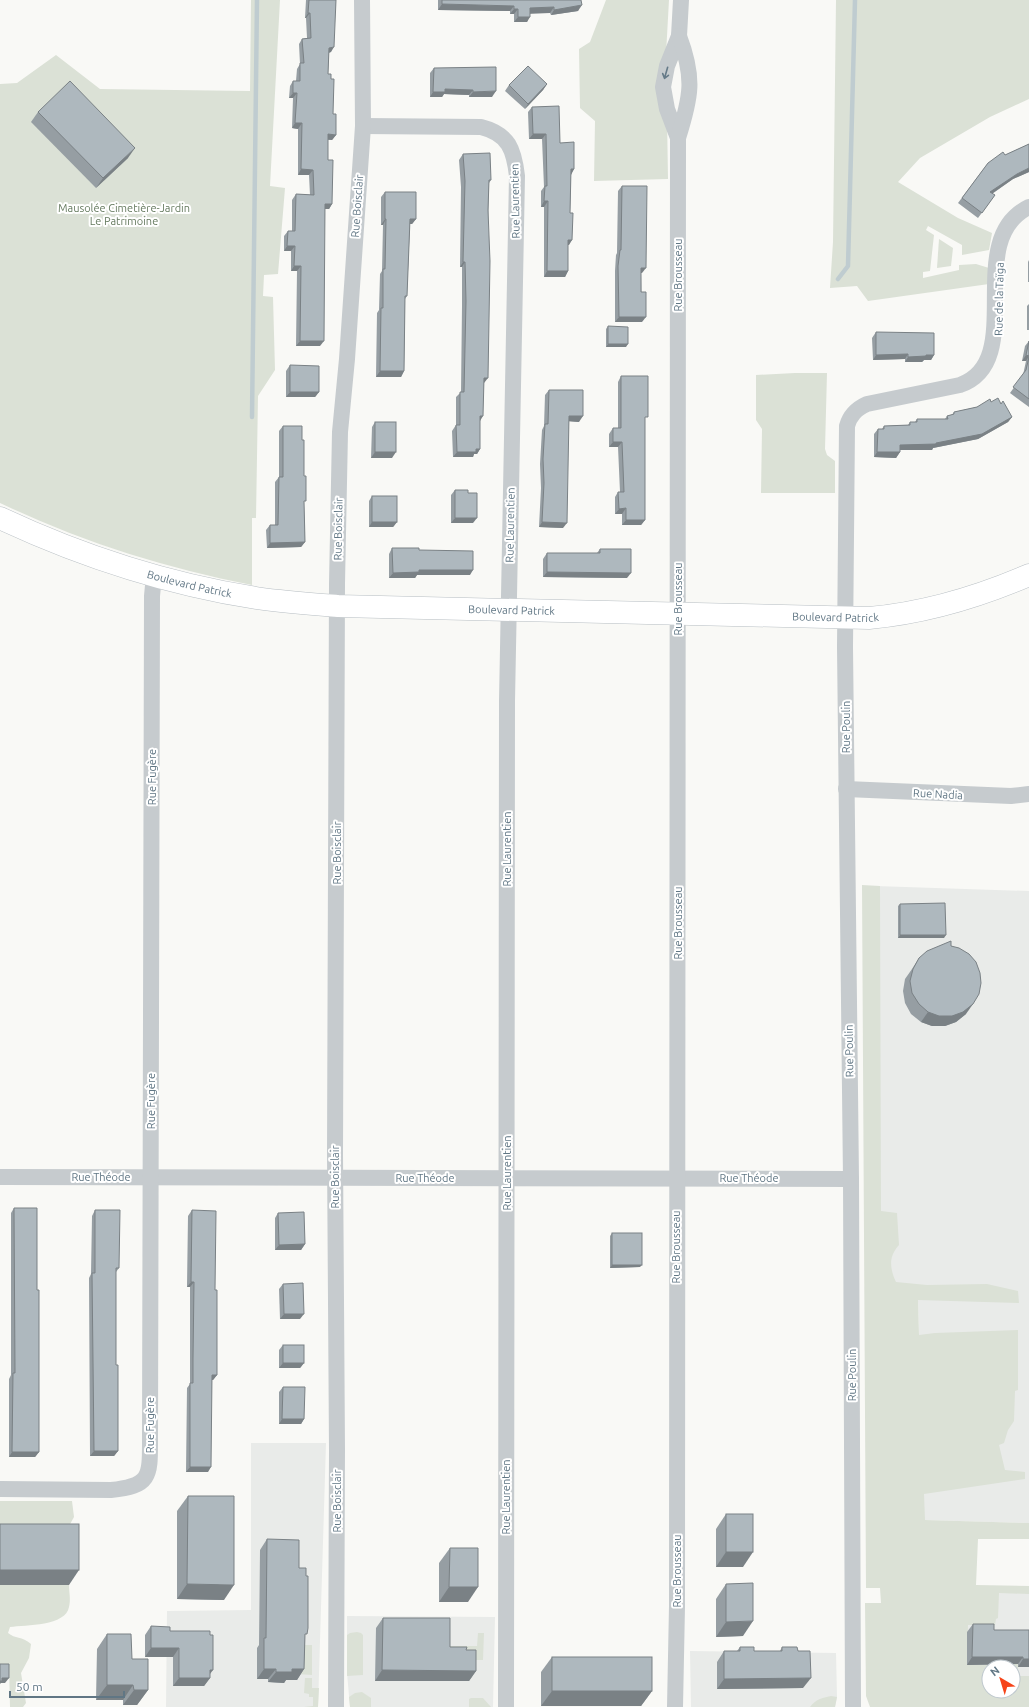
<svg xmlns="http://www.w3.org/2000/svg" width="1029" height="1707" viewBox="0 0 1029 1707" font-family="Ubuntu,sans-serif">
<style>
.built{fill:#e9ebe9;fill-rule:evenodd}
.green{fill:#dbe1d6;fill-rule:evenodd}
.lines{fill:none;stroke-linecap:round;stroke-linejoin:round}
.stream{stroke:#bfccd0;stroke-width:4.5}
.secondary-casing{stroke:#b7bec3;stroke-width:23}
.street{stroke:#c6cbce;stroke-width:16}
.secondary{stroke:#fff;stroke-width:22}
.wall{fill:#969ea3}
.shaded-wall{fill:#7a8185}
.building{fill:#aeb8be;stroke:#7a8185}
.oneway{stroke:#657a88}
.labels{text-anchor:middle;stroke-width:4;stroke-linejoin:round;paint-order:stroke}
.street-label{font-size:11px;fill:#607684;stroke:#fff}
.park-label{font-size:11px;fill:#667b60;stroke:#fff}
</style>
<rect width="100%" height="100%" fill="#f9f9f6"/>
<g class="built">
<polygon points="875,886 1029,891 1029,1523 924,1520 918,1300 877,1299"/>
<polygon points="251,1443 326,1443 318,1707 166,1707 167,1611 251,1610"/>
<path d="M954 1590H1029V1707H952ZM989 1667H1013V1691H989Z"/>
<polygon points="347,1616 495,1617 493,1707 350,1707 347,1673"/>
<polygon points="690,1651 836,1653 837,1697 835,1707 691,1707"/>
</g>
<g class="green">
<path d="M251 0H280L270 186 285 188 278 274 264 275 263 296 273 297 275 370 258 396 256 518H252V585C164 568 80 541 0 503V84L17 83 56 55 100 89 250 91Z"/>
<polygon points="606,0 669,0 666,54 668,179 594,181 595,121 580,108 579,49 590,42"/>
<polygon points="836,0 1029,0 1029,99 990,117 920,158 898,182 958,218 992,233 989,250 962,255 962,245 928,226 926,230 934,235 930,271 923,272 923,278 959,270 959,265 976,264 989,268 989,284 868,301 857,286 830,288 833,242"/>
<polygon points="939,239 953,248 951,266 937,268"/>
<polygon points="795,373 827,373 825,449 827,455 835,461 835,493 761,493 762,429 756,420 756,375"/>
<path d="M862 885 880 886 881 1211 897 1213 899 1245C888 1257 890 1269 896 1282L927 1285 987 1284 1018 1291 1019 1303 918 1300 919 1335 935 1333 1018 1330V1390L1015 1391 1014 1421 1008 1430 1004 1443 999 1445 1005 1470 1025 1472V1479L924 1494 925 1520 1029 1523V1539H978L976 1585 1029 1586V1594L999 1593 998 1618 996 1619 995 1625H968L967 1665 1018 1664V1676H1029V1707H870L866 1696 865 1603H881L880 1588H866ZM989 1667H1013V1691H989Z"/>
<polygon points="0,1501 72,1501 74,1517 69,1526 0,1530"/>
<path d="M0 1585H69C69 1592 71 1600 69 1607 66 1626 26 1625 10 1627L8 1633C15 1639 22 1636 31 1644L29 1658 21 1673 26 1703 23 1707H10L9 1665 0 1666Z"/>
<polygon points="357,1632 361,1633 363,1635 363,1675 347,1676 347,1635 350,1633"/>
<polygon points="478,1633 484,1633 483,1660 470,1660 443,1646 477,1646"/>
<polygon points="298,1645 312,1645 312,1675 297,1674"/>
<polygon points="305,1678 312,1678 312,1688 319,1688 318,1707 304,1707 313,1706 313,1697 309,1697 309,1694 304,1693"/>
<polygon points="362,1692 371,1698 371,1707 350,1707 349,1697 355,1693"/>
<path d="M831 1696 837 1697 835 1707H810C816 1699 822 1698 831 1696Z"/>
<polygon points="471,1698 483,1698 491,1707 469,1707 469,1699"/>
</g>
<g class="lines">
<g class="stream">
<polyline points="838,279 848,266 855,0"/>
<polyline points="252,417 257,0"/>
</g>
<defs>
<g id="secondary">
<path id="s1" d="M0 518C81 556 168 584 256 598 283 602 311 604 338 606L869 618C924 613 978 597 1029 575"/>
</g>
</defs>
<use href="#secondary" class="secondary-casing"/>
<g class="street">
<path d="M363 126 481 127C509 134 514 150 517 176L507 701 506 1707"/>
<polyline points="678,138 667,109 663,87 667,66 679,36 681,0"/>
<polyline points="846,789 1011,796 1029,794"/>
<polyline points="0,1177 851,1179"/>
<path d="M0 1489 111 1490C151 1486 150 1476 150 1439L152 596 154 575"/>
<polyline points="336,1707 337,1449 335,1154 337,584 340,432 347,359 363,126 362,0"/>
<path d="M675 1707 677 1606 678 138C691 97 695 78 679 36"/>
<path d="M853 1707 851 1179 845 647 847 426C850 415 856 409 867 404L960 385C1029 361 961 240 1029 207"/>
</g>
<use href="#secondary" class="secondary"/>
</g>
<g class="wall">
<polygon points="306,0 336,0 331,52 329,53 328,74 331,79 333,114 336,135 332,140 328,140 328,160 332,204 329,209 325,209 320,346 296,346 297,271 291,271 291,251 284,251 284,236 288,231 292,231 292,200 296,194 310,195 309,175 298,175 298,129 292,128 293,98 289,98 290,86 293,81 296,81 297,69 300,64 299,44 302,39 307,38 306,18 305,18"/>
<polygon points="438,0 581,0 578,11 551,15 550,13 530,13 527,22 514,22 514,14 510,14 510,11 438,10"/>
<polygon points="434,68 492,97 469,97 469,95 444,94 442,97 430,97 430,73"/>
<polygon points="547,84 543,90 525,109 505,91 509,85"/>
<polygon points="532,107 560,143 574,169 571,174 570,213 572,240 568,245 568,271 565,277 544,277 544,207 541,207 541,191 544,187 542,139 529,139 528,112"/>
<polygon points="38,112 128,158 96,188 31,122"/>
<polygon points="1029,144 1029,172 1013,179 992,194 995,195 978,218 958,203 988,163"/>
<polygon points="463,154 491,180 489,183 484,383 480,421 480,449 477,454 474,454 473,457 453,457 452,431 456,425 456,397 461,392 462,306 462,267 460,267 461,187 459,160"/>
<polygon points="622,186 642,273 641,273 642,322 615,322 615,271 616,255 617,253 618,191"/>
<polygon points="385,192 416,219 412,224 410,224 407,296 405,299 404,371 401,377 376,377 377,313 379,310 380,274 382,271 383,225 381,225 381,197"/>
<polygon points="1029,260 1029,282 1028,282 1028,262"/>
<polygon points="1029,304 1029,330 1027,330 1027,306"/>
<polygon points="608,326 626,347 606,347 606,329"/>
<polygon points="876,332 934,355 931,360 924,360 922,362 905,362 905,359 873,360 872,338"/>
<polygon points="1029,341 1029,407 1010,393 1023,375 1026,361 1022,361 1025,346"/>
<polygon points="290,365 319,392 315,397 286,397 286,371"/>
<polygon points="621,376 645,420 645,520 641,525 622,525 622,514 615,514 615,497 618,492 620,492 618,447 609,447 609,434 613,428 618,428 618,382"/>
<polygon points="549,390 579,422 569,421 563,528 539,527 541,488 540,464 542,430 544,426 545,395"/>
<polygon points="991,402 1001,404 1012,417 1008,422 978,439 933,448 932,450 900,450 900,452 896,458 874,457 874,434 878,429 882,429 884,426 908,425 910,422 915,422 917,419 945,419 947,416 952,415 954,412 977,407"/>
<polygon points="375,422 392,458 371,458 372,427"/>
<polygon points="283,426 304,504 305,542 301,547 267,548 266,530 270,525 275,525 275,482 279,477 279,431"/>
<polygon points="455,490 468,493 473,523 451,523 451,495"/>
<polygon points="372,496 397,522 393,527 369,527 369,501"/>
<polygon points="392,548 419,550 470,575 417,575 415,578 389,578 389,554"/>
<polygon points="600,549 627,578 543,577 543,559 547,553 597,553"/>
<polygon points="900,904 944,938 898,938 898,906"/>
<polygon points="951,946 966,1014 956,1022 945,1026 932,1026 921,1022 911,1014 905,1003 903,991 905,979 912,969 919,958"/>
<polygon points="14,1208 37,1290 39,1452 35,1457 9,1457 9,1379 11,1375 11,1213"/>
<polygon points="95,1210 119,1268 116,1272 116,1365 118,1451 114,1456 90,1456 89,1278 91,1274 92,1216"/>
<polygon points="192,1210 215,1290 217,1375 213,1380 212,1380 208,1472 186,1472 187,1388 190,1384 190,1287 187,1287 188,1216"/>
<polygon points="278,1213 305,1244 301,1250 275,1250 275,1218"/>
<polygon points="612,1233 640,1267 610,1268 610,1236"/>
<polygon points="283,1284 300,1319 280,1319 279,1289"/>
<polygon points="283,1345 304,1363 300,1368 279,1368 279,1350"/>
<polygon points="283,1387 304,1419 301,1424 279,1424 279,1392"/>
<polygon points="188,1496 224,1600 177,1599 177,1511"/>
<polygon points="726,1514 743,1567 716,1567 716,1529"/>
<polygon points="267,1539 299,1568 305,1638 304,1669 297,1680 286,1680 284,1683 268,1682 268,1679 257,1679 257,1648 259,1645 260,1550"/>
<polygon points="450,1548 468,1602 439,1602 439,1563"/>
<polygon points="726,1584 743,1636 716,1637 716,1599"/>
<polygon points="383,1618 450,1647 466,1650 476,1671 469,1681 375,1681 376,1628"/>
<polygon points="973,1624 994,1630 1029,1630 1029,1667 1018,1667 1018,1664 967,1665 967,1632"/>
<polygon points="151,1626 170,1631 210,1673 210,1678 204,1686 173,1686 173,1657 145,1657 145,1635"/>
<polygon points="107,1634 132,1659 148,1690 137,1705 123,1705 123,1700 96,1700 97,1649"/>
<polygon points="740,1647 754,1651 780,1651 782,1647 798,1651 803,1688 717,1689 717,1662 724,1651 737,1651"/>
<polygon points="552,1657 652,1691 641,1706 541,1706 541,1672"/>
</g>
<g class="shaded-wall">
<polygon points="442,4 514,6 510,11 438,10"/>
<polygon points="582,5 578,11 551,15 554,10"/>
<polygon points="554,7 550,13 526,14 530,8"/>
<polygon points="514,9 518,9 514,14 510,14"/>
<polygon points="308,13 310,13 306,18 305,18"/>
<polygon points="518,17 530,17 527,22 514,22"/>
<polygon points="334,47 331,52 325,53 329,48"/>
<polygon points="547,84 543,90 525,109 528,104"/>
<polygon points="445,89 473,90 469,95 444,94 442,97 430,97 433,92"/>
<polygon points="496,91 492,97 469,97 473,92"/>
<polygon points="293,93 297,93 293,98 289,98"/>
<polygon points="295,123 302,123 298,129 292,128"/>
<polygon points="328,134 336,135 332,140 325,139"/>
<polygon points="533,134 546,134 542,139 529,139"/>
<polygon points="135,148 128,158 96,188 103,178"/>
<polygon points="1029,168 1029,172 1013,179 987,197 990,192 1017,174"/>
<polygon points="301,169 313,170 309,175 298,175"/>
<polygon points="571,169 574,169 571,175"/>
<polygon points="544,201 548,201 544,207 541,207"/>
<polygon points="325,204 332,204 329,209 322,209"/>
<polygon points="385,219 386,219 383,225 381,225"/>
<polygon points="410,219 416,219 412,224 406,224"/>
<polygon points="568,240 572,240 569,245 565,245"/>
<polygon points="287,246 295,246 291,251 284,251"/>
<polygon points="463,262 465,262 462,267 460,267"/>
<polygon points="294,266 301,266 297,271 291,271"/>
<polygon points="641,268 646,268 642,273 638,273"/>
<polygon points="547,271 568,271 565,277 544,277"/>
<polygon points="619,317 646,317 642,322 615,322"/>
<polygon points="300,341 324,341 320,346 296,346"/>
<polygon points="608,344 628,344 626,347 606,347"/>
<polygon points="908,354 905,359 873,360 876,355"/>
<polygon points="926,355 934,355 931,360 924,360 922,362 905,362 908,357"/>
<polygon points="1026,355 1029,356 1026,361 1022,361"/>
<polygon points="380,371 404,371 401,377 376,377"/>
<polygon points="484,378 488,378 484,383 480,383"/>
<polygon points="290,392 319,392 315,397 286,397"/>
<polygon points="480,416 483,416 480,421"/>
<polygon points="569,416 583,416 579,422 565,421"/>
<polygon points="1012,417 1008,422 978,439 933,448 932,450 896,450 900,445 936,443"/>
<polygon points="613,442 622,442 618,447 609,447"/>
<polygon points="476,449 480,449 477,454 474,454 473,457 453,457 457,452"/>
<polygon points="375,452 396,452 392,458 371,458"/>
<polygon points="877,452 900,452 896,458 874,457"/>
<polygon points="626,508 622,514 615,514 619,509"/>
<polygon points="455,518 477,518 473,523 451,523"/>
<polygon points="626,520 645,520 641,525 622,525"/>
<polygon points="372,522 397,522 393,527 369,527"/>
<polygon points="542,522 567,523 563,528 539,527"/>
<polygon points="305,542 301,547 267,548 270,543"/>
<polygon points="419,570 473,570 470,575 417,575 415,578 389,578 393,573"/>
<polygon points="547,572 631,573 627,578 543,577"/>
<polygon points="900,935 946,935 944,938 898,938"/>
<polygon points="973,1004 966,1014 956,1022 945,1026 932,1026 921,1022 928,1012"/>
<polygon points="305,1244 301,1250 275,1250 279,1245"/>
<polygon points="612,1265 642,1265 640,1267 610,1268"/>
<polygon points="191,1282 194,1282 190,1287 187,1287"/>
<polygon points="284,1314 304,1314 300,1319 280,1319"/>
<polygon points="283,1363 304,1363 300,1368 279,1368"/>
<polygon points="212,1375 217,1375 213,1380 208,1380"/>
<polygon points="282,1419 304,1419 301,1424 279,1424"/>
<polygon points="94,1451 118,1451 114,1456 90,1456"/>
<polygon points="12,1452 39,1452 35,1457 9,1457"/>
<polygon points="190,1467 211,1467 208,1472 186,1472"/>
<polygon points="726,1552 753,1552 743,1567 716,1567"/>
<polygon points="0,1570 79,1570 69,1585 0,1585"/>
<polygon points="187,1584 234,1585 224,1600 177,1599"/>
<polygon points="449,1587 478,1587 468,1602 439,1602"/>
<polygon points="753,1621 743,1636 716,1637 726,1622"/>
<polygon points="151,1648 179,1648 173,1657 145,1657"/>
<polygon points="972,1657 1023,1657 1018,1664 967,1665"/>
<polygon points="1023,1659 1029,1659 1029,1667 1018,1667"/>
<polygon points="264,1669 276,1669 268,1679 257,1679"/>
<polygon points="292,1669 304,1669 297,1680 286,1680 284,1683 268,1682 276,1672"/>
<polygon points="210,1670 213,1670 207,1678 210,1678 204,1686 173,1686 179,1678"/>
<polygon points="382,1670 476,1671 469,1681 375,1681"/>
<polygon points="2,1678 9,1678 5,1683 1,1683 0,1684 0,1681"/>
<polygon points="811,1678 803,1688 717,1689 724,1679"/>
<polygon points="107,1685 133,1685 123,1700 96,1700"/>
<polygon points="134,1690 148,1690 137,1705 123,1705"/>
<polygon points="552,1691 652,1691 641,1706 541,1706"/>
</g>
<g class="building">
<polygon points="309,0 336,0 334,47 329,48 328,74 331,74 331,79 334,79 333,114 336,114 336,135 328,134 328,160 333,160 332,204 325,204 324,341 300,341 301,266 294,266 295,246 287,246 288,231 295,231 296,194 314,195 313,170 301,169 302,123 295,123 297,93 293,93 293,81 300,81 300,63 304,63 302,39 311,38 310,13 308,13"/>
<polygon points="442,0 581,0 582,5 554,10 554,7 530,8 530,17 518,17 518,9 514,9 514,6 442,4"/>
<polygon points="528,66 547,84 528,104 509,85"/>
<polygon points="496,67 496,91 473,92 473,90 445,89 445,92 433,92 434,68"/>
<polygon points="70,81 135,148 103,178 38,112"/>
<polygon points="559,106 560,143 574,142 574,169 571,169 570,213 573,213 572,240 568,240 568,271 547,271 548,201 544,201 545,186 547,186 546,134 533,134 532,107"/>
<polygon points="1029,144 1029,168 1017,174 990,192 995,195 982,213 962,198 988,163 1003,152 1005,155"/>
<polygon points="490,153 491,180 489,180 488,210 490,261 488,378 484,378 483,416 480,416 480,449 476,449 476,452 457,452 456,425 460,425 460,392 464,392 466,301 465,262 463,262 465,181 463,154"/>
<polygon points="622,186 647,186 646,268 641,268 641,292 646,292 646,317 619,317 618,266 620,250 621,250"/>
<polygon points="385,192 416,192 416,219 410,219 407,296 405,296 404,371 380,371 381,308 383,308 383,269 385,269 386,219 385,219"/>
<polygon points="608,326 628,327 628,344 608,344"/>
<polygon points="876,332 934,333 934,355 926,355 926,356 908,357 908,354 876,355"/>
<polygon points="1029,341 1029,356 1026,355"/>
<polygon points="1029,357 1029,399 1013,387 1026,370"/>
<polygon points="290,365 319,366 319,392 290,392"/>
<polygon points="621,376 648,376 648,417 645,417 645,520 626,520 626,508 619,509 618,492 624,492 622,442 613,442 613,428 621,428"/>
<polygon points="549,390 583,390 583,416 569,416 567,523 542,522 544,483 543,459 545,424 548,424"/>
<polygon points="998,398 1001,404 1003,401 1012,417 982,434 936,443 936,444 900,445 900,452 877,452 878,429 884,429 884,426 910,425 910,422 917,422 917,419 948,419 947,416 954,414 954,412 977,407 990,399 991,402"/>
<rect x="375" y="422" width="21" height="30"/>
<polygon points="283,426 302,426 302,440 304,440 304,476 306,476 306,501 304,501 305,542 270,543 270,525 278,525 279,477 283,477"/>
<polygon points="455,490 468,490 468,493 477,493 477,518 455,518"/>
<rect x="372" y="496" width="25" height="26"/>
<polygon points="392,548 419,548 419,550 473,551 473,570 419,570 419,572 393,573"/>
<polygon points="600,549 631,549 631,573 547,572 547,553 600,553"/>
<polygon points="945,903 946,935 900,935 900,904"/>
<polygon points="951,941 951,946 959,948 969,954 976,962 980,973 981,983 979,994 973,1004 963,1012 952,1016 939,1016 928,1012 919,1004 912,993 910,981 913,969 919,958 927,951"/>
<polygon points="14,1208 37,1208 37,1290 39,1290 39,1452 12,1452 13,1373 15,1373"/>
<polygon points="95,1210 120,1210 119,1268 116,1268 116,1365 118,1365 118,1451 94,1451 92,1273 95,1273"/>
<polygon points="192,1210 216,1211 215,1290 217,1290 217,1375 212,1375 211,1467 190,1467 190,1383 193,1383 193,1358 194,1282 191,1282"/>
<polygon points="304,1212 305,1244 279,1245 278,1213"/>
<rect x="612" y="1233" width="30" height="32"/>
<polygon points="303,1283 304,1314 284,1314 283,1284"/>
<rect x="283" y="1345" width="21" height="18"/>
<polygon points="283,1387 305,1387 304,1419 282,1419"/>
<polygon points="188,1496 234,1496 234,1585 187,1584"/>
<rect x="726" y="1514" width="27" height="38"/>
<rect x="0" y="1524" width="79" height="46"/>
<polygon points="267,1539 299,1540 299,1568 306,1568 306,1576 308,1576 308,1628 307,1634 305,1634 304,1669 292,1669 292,1672 276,1672 276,1669 264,1669 264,1638 266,1638"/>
<polygon points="450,1548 478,1548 478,1587 449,1587"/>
<polygon points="753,1583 753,1621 726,1622 726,1584"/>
<polygon points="383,1618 450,1618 450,1647 467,1647 466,1650 476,1650 476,1671 382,1670"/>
<polygon points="973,1624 994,1624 994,1630 1029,1630 1029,1659 1023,1659 1023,1657 972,1657"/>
<polygon points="151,1626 170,1627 170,1631 210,1631 210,1635 213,1635 213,1670 210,1670 210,1678 179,1678 179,1648 151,1648"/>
<polygon points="107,1634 131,1634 132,1659 148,1659 148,1690 134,1690 133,1685 107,1685"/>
<polygon points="740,1647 754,1647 754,1651 782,1651 782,1647 797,1647 798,1651 810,1651 811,1678 724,1679 724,1651 740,1651"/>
<rect x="552" y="1657" width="100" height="34"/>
<polygon points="0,1664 9,1664 9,1678 2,1678 2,1681 0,1681"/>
</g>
<defs><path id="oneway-shaft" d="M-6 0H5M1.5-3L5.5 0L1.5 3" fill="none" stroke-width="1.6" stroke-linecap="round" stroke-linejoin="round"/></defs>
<use class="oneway" href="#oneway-shaft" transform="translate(666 73) rotate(106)"/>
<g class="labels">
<g class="street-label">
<text transform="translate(515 201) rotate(-91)" y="4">Rue Laurentien</text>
<text transform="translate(357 206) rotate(-86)" y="4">Rue Boisclair</text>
<text transform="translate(678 275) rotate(-90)" y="4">Rue Brousseau</text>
<text transform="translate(999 299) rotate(-89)" y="4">Rue de la Taïga</text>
<text transform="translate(510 525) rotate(-89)" y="4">Rue Laurentien</text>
<text transform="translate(338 529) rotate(-89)" y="4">Rue Boisclair</text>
<text dy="4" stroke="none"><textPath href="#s1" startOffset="201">Boulevard Patrick</textPath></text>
<text transform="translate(678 599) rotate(-90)" y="4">Rue Brousseau</text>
<text dy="4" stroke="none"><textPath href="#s1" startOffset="525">Boulevard Patrick</textPath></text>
<text dy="4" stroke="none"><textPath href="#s1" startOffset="849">Boulevard Patrick</textPath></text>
<text transform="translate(846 727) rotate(-90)" y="4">Rue Poulin</text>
<text transform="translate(152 777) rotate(-90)" y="4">Rue Fugère</text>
<text transform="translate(938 794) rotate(3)" y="4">Rue Nadia</text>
<text transform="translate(507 849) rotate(-90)" y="4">Rue Laurentien</text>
<text transform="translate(337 853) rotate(-90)" y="4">Rue Boisclair</text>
<text transform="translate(678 923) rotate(-90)" y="4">Rue Brousseau</text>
<text transform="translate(849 1051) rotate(-91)" y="4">Rue Poulin</text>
<text transform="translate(151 1101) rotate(-90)" y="4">Rue Fugère</text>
<text transform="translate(507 1173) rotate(-90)" y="4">Rue Laurentien</text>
<text x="101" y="1181">Rue Théode</text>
<text transform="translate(335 1177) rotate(-90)" y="4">Rue Boisclair</text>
<text x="425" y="1182">Rue Théode</text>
<text x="749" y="1182">Rue Théode</text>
<text transform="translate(676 1247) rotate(-90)" y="4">Rue Brousseau</text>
<text transform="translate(852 1375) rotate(-90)" y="4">Rue Poulin</text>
<text transform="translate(150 1425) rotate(-90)" y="4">Rue Fugère</text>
<text transform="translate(506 1497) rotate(-90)" y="4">Rue Laurentien</text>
<text transform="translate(337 1501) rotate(-90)" y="4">Rue Boisclair</text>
<text transform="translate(677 1571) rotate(-90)" y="4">Rue Brousseau</text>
</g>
<g class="park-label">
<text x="124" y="212">Mausolée Cimetière-Jardin<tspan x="124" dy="13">Le Patrimoine</tspan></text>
</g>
</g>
<g transform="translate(1001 1679) rotate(322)"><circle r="19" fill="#ffffff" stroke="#bfc8ce"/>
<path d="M0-3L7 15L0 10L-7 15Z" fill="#f64419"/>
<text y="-6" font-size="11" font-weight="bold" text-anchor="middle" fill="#607684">N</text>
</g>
<path d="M10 1691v6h114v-6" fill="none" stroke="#607684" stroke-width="2"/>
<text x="16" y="1691" font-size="12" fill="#607684" stroke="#ffffff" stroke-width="3" paint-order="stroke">50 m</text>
</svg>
